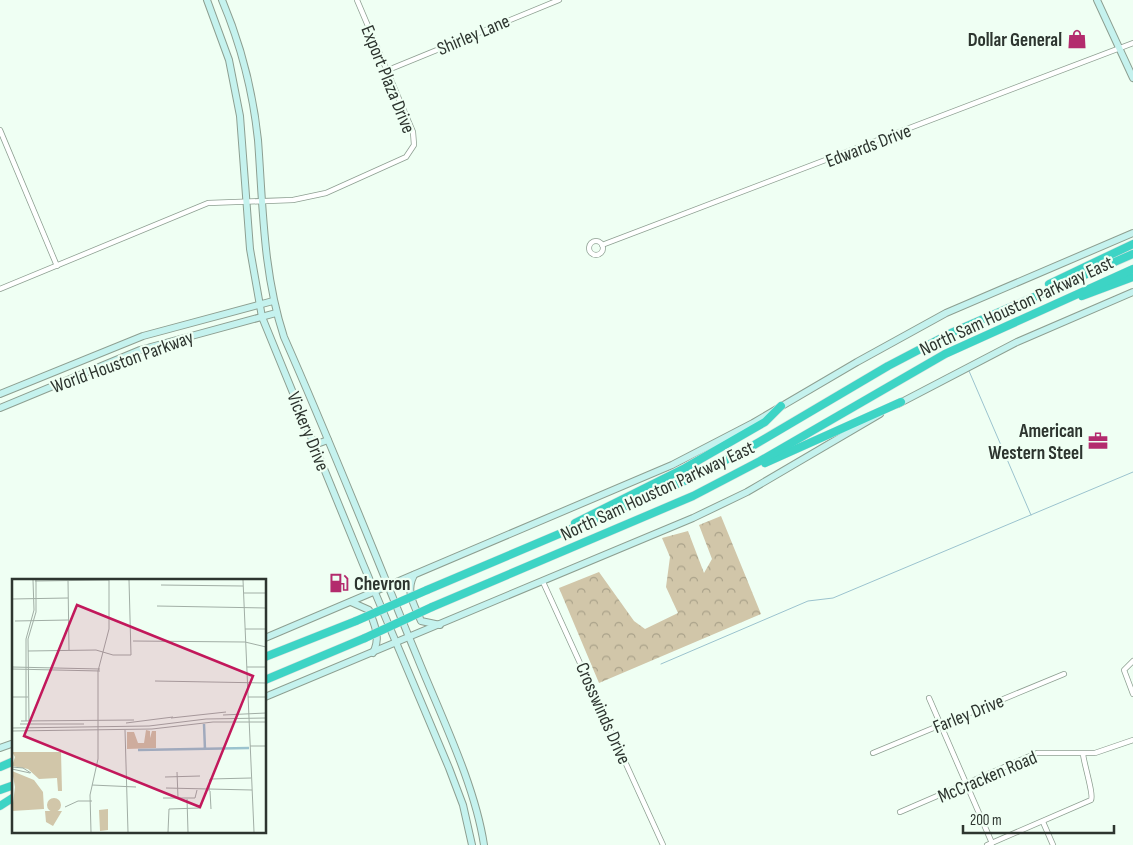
<svg xmlns="http://www.w3.org/2000/svg" width="1133" height="845" viewBox="0 0 1133 845" font-family="'Sofia Sans Condensed',sans-serif">
<style>
.forest{fill:url(#forest-crowns)}
.lines{fill:none;stroke-linecap:round;stroke-linejoin:round}
.stream{stroke:#9bc3ce;stroke-width:1}
.street-casing{stroke:#8d9f91;stroke-width:6}
.secondary-casing{stroke:#8d9f91;stroke-width:8}
.highway-casing{stroke:#dddfde;stroke-width:9}
.street{stroke:#fff;stroke-width:4.5}
.secondary{stroke:#c5f2ee;stroke-width:6}
.highway{stroke:#3dd4c5;stroke-width:8}
.highway-bridge-casing{stroke:#dddfde;stroke-width:9;stroke-linecap:butt}
.highway-bridge{stroke:#3dd4c5;stroke-width:8}
.labels{text-anchor:middle;stroke-width:4.5;stroke-linejoin:round;paint-order:stroke}
.street-label{font-size:19px;fill:#2d352f;stroke:#effff3}
.poi-label{font-size:19px;font-weight:bold;fill:#2d352f;stroke:#effff3;text-anchor:end}
.inset-river{fill:none;stroke:#9bc3ce;stroke-width:2.5}
.inset-road{fill:none;stroke:#a1aea5;stroke-width:1}
.view{fill:#c2185b;fill-opacity:0.15;stroke:#c2185b;stroke-width:2.5}
.inset-edge{fill:none;stroke:#2d352f;stroke-width:2.5}
</style>
<defs>
<pattern id="forest-crowns" width="20" height="18" patternUnits="userSpaceOnUse" patternTransform="scale(1.25)"><rect width="20" height="18" fill="#d1c6a9"/><path d="M2 6a3 3 0 1 1 6 0M12 15a3 3 0 1 1 6 0" fill="none" stroke="#aaa28a"/></pattern>
</defs>
<rect width="100%" height="100%" fill="#effff3"/>
<polygon class="forest" points="721,516 761,614 599,683 559,588 599,572 634,621 645,629 678,613 666,587 670,557 662,538 688,531 704,573 712,559 699,525"/>
<g class="lines">
<g class="stream">
<polyline points="969,371 1031,515"/>
<polyline points="661,664 808,601 833,598 1133,472"/>
</g>
<defs>
<g id="street">
<polyline points="388,70 559,0"/>
<polyline points="0,130 57,266"/>
<circle cx="596" cy="248" r="7"/>
<polyline points="602,245 1133,43"/>
<polyline points="0,289 208,203 293,200 326,193 406,157 414,145 413,132 357,0"/>
<polyline points="543,582 663,845"/>
<polyline points="1133,661 1124,670 1133,694"/>
<polyline points="929,698 992,843"/>
<polyline points="873,753 1064,674"/>
<polyline points="900,812 1037,753 1095,753 1133,740"/>
<polyline points="1043,822 1053,845"/>
<path d="M987 845 1091 800C1094 795 1084 764 1083 754"/>
</g>
<g id="secondary">
<polyline points="207,0 229,60 240,116 250,249 262,317 363,564 449,768 463,805 472,845"/>
<path d="M222 0C241 45 253 92 258 140 263 207 263 273 284 337 331 443 374 552 418 659 441 716 475 785 484 845"/>
<polyline points="1097,0 1133,78"/>
<polyline points="0,394 143,336 273,301"/>
<polyline points="898,404 1017,342 1133,292"/>
<polyline points="0,408 140,350 276,313"/>
<polyline points="314,445 328,440"/>
<path d="M414 575C405 592 414 604 421 621L440 625"/>
<path d="M351 602 369 610C375 626 381 637 373 653"/>
<polyline points="265,638 672,465 753,423 857,362 946,313 1133,233"/>
<polyline points="265,697 693,518 747,492 880,414"/>
<polyline points="0,748 14,743"/>
</g>
<g id="highway">
<polyline points="1049,284 1133,244"/>
<polyline points="1082,296 1133,277"/>
<polyline points="765,463 901,402"/>
<polyline points="575,523 685,468 765,422 781,406"/>
<polyline points="427,590 689,479 749,448 888,366 951,333 1133,254"/>
<polyline points="432,607 693,496 760,461 945,354 1133,269"/>
<polyline points="265,657 356,621"/>
<polyline points="265,680 365,638"/>
<polyline points="0,767 14,761"/>
<polyline points="0,790 14,785"/>
<polyline points="0,806 14,797"/>
</g>
</defs>
<use href="#street" class="street-casing"/>
<use href="#secondary" class="secondary-casing"/>
<use href="#highway" class="highway-casing"/>
<use href="#street" class="street"/>
<use href="#secondary" class="secondary"/>
<use href="#highway" class="highway"/>
<defs>
<g id="highway-bridge">
<polyline points="356,621 427,590"/>
<polyline points="365,638 432,607"/>
</g>
</defs>
<use href="#highway-bridge" class="highway-bridge-casing"/>
<use href="#highway-bridge" class="highway-bridge"/>
</g>
<defs>
<symbol id="shop-bare" viewBox="-9 -9 18 18"><path d="M-5-2.5h2.3a2.7 3.5 0 0 1 5.4 0H5L5.5 6h-11ZM-1.5-2.5h3a1.5 2.3 0 0 0-3 0Z" fill="#b32b6d" stroke="#effff3" stroke-width="2.5" paint-order="stroke"/></symbol>
<symbol id="office-bare" viewBox="-9 -9 18 18"><path d="M-6-3h4V-5.5h4V-3h4V5H-6ZM-1-4.5V-3h2v-1.5ZM-6 0V1H6V0Z" fill="#b32b6d" stroke="#effff3" stroke-width="2.5" paint-order="stroke"/></symbol>
<symbol id="fuel-bare" viewBox="-9 -9 18 18"><path d="M-5.5-6h7V0h2V4h1.3V-2.5L3-4.5l.8-.8L6-3V5H2.5V1h-1V6h-7ZM-4.2-4.7v3.2H.2V-4.7Z" fill="#b32b6d" stroke="#effff3" stroke-width="2.5" paint-order="stroke"/></symbol>
</defs>
<g fill-rule="evenodd">
<use href="#shop-bare" x="1063" y="25" width="28" height="28"/>
<use href="#office-bare" x="1084" y="427" width="28" height="28"/>
<use href="#fuel-bare" x="325" y="569" width="28" height="28"/>
</g>
<g class="labels">
<g class="street-label">
<text transform="translate(473 34) rotate(-23)" y="7">Shirley Lane</text>
<text transform="translate(389 79) rotate(68)" y="7">Export Plaza Drive</text>
<text transform="translate(868 145) rotate(-21)" y="7">Edwards Drive</text>
<text transform="translate(1016 305) rotate(-25)" y="7">North Sam Houston Parkway East</text>
<text transform="translate(122 361) rotate(-20)" y="7">World Houston Parkway</text>
<text transform="translate(309 431) rotate(68)" y="7">Vickery Drive</text>
<text transform="translate(657 490) rotate(-25)" y="7">North Sam Houston Parkway East</text>
<text transform="translate(604 713) rotate(66)" y="7">Crosswinds Drive</text>
<text transform="translate(968 713) rotate(-22)" y="7">Farley Drive</text>
<text transform="translate(987 776) rotate(-23)" y="7">McCracken Road</text>
</g>
<g class="poi-label">
<text x="1062" y="46">Dollar General</text>
<text x="1083" y="437">American<tspan x="1083" dy="22">Western Steel</tspan></text>
<text x="354" y="590" text-anchor="start">Chevron</text>
</g>
</g>
<g transform="translate(12 579)">
<rect width="254" height="254" fill="#effff3"/>
<path d="M134 151 138 152V159L140 152H144V169L115 170V153H122L126 164H132ZM0 173H49L50 212H46L45 199 27 200 16 190 0 187 3 178ZM0 192 22 201 31 213 32 230 0 232 3 208ZM35 226a7 7 0 1 1 14 0a7 7 0 1 1-14 0ZM96 230V251L88 252 87 231ZM33 232H50L41 247 34 243Z" fill="#d1c6a9"/>
<path class="inset-river" d="M192 145 193 171M126 171 237 169"/>
<path class="inset-road" d="M56 1 57 71M231 1 242 253M23 2 97 1M149 6 231 7M232 14H254M0 20 56 19M145 27 254 29M3 42 56 41M233 50H254M121 62 233 63 254 68M16 72 84 71 101 76H119L117 1M0 88 88 90M235 88H254M0 90 88 92M143 102 254 104M0 118H16M236 118H254M211 136 254 134M159 139 214 133M9 142 122 141M14 142V60L22 31 21 1M17 142 16 60 24 33V1M114 144 161 138M8 145H72M0 149 137 147 194 140 254 139M113 151 116 253M0 152 140 150 201 143H254M238 167H254M0 188 11 189 19 194M0 190 18 194M165 193 166 219M153 198 188 197M80 206 124 208M154 209 240 211M197 212 198 200 239 199M198 212 199 230M151 219H183L185 211M175 220 176 253M53 228 66 222H80M79 253 78 216 86 180V92L97 50V1M156 253 157 230 188 229"/>
<path class="view" d="M65 26 241 97 188 228 12 157Z"/>
<rect width="254" height="254" class="inset-edge"/>
</g>
<path d="M963 825v8h151v-8" fill="none" stroke="#2d352f" stroke-width="2.5"/>
<text x="970" y="825" font-size="15" fill="#2d352f" stroke="#effff3" stroke-width="4" paint-order="stroke">200 m</text>
</svg>
